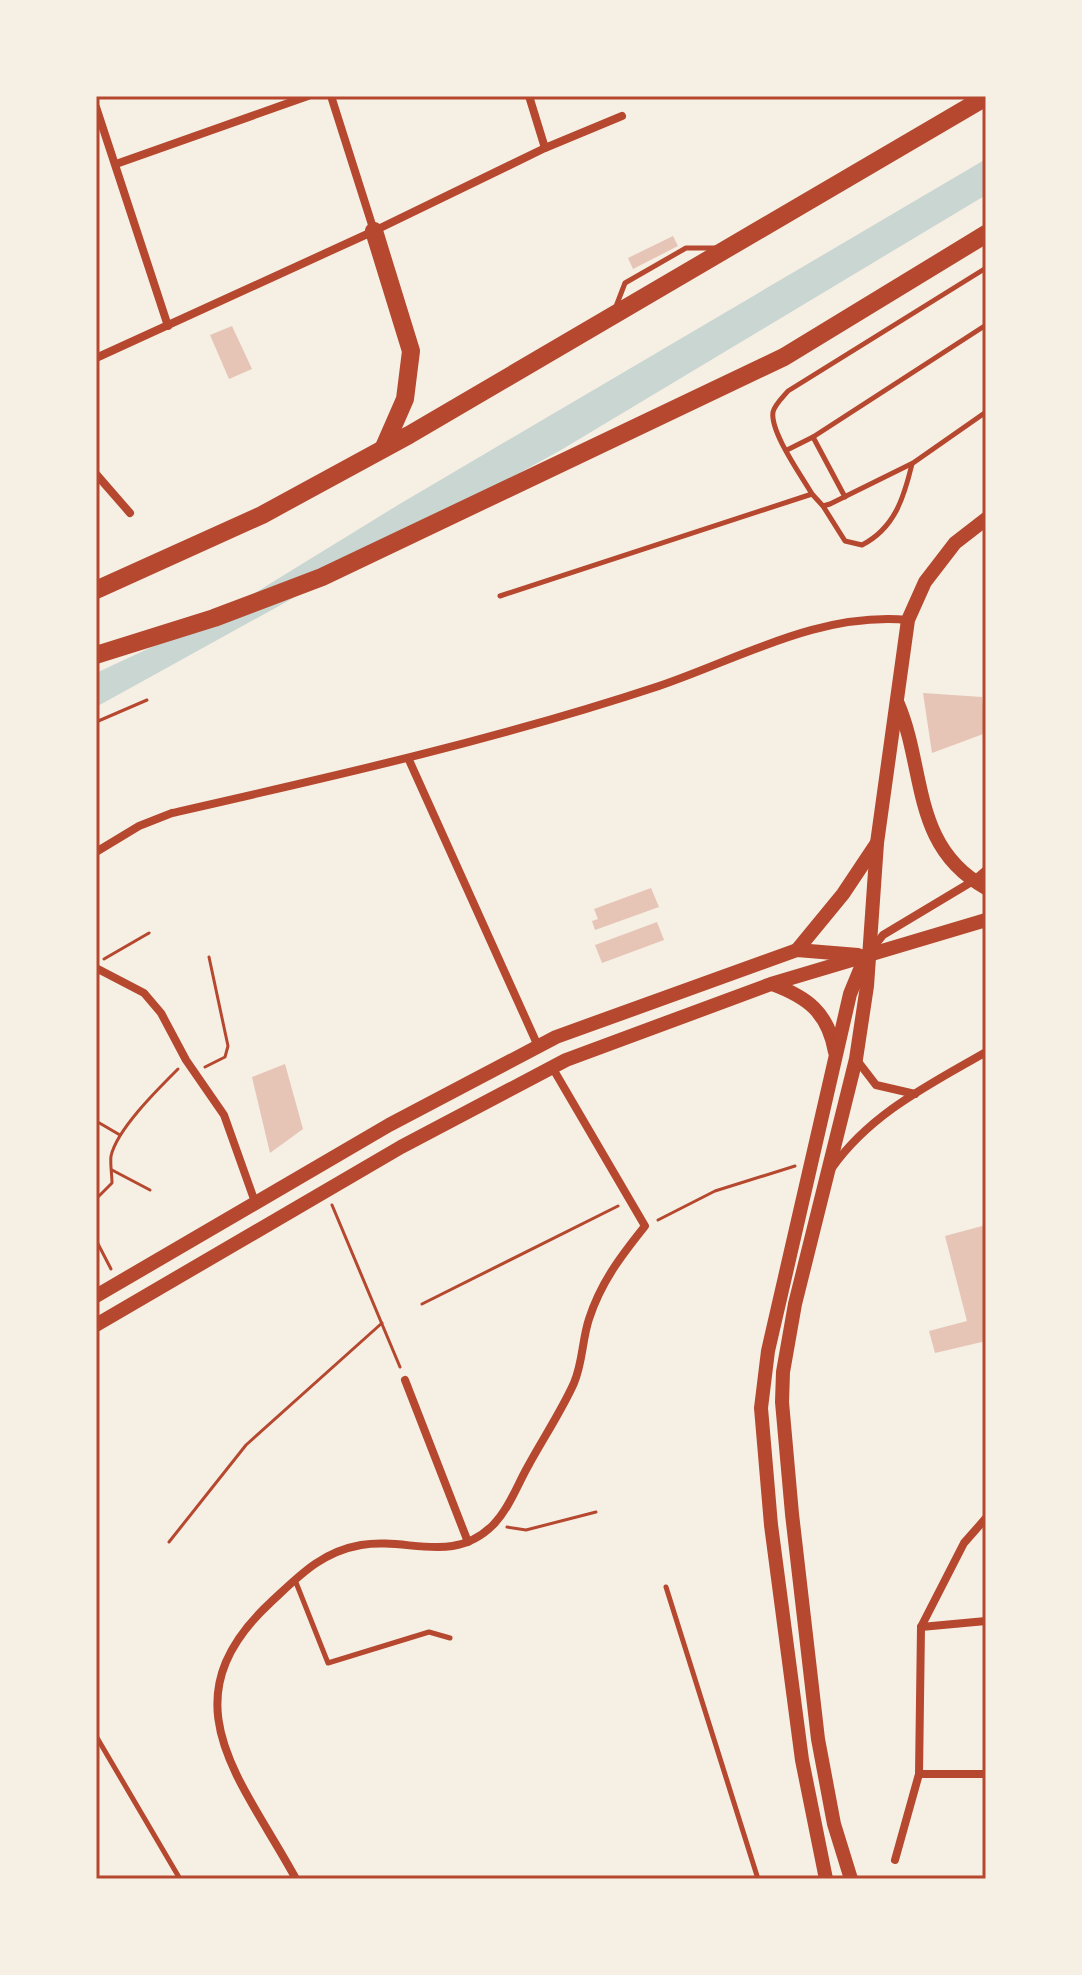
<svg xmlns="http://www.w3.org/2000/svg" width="1082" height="1975" viewBox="0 0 1082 1975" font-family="Roboto,sans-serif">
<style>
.water{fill:#c9d6d2}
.building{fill:#e6c5b7}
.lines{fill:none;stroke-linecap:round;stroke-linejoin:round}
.path{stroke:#b5482f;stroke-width:3}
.service{stroke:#b5482f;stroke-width:5}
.minor{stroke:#b5482f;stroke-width:8}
.secondary{stroke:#b5482f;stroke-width:14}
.motorway{stroke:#b5482f;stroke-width:18}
.neatline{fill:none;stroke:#b5482f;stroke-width:3}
</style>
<rect width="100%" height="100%" fill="#f6efe4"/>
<polygon class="water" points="986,159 986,195 561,450 96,707 96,673 214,618 398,505"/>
<g class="building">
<polygon points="673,236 678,246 633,269 628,258"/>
<polygon points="232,326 252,369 229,379 210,335"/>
<polygon points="923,693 982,697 986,733 932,753"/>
<polygon points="651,888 659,907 595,930 592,921 598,919 594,909"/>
<polygon points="657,922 664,940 602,963 595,945"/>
<polygon points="285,1064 303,1129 270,1153 252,1077"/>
<polygon points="986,1225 986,1341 935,1353 929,1331 967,1321 945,1236"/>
</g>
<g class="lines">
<g class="path">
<polyline points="96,722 147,700"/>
<polyline points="104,959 149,933"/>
<polyline points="205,1067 225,1057 228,1046 209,957"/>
<polyline points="96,1121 120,1135"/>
<polyline points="112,1170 150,1190"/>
<path d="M96 1199 112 1183C112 1175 110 1164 111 1156 117 1129 159 1088 178 1069"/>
<polyline points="332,1205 400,1367"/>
<polyline points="658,1220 715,1191 795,1166"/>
<polyline points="96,1240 111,1269"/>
<polyline points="422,1304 618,1206"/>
<polyline points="507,1527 526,1530 596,1512"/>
<polyline points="169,1542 246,1445 382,1323"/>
</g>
<g class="service">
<polyline points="615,309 625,283 686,248 718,248"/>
<polyline points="813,437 845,497"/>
<polyline points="787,450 813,437 986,325"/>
<path d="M812 494C801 475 770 432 773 412 775 404 783 397 788 391L986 268"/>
<path d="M823 506 845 541 862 545C895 528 904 497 912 464"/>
<polyline points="500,596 812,494 823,506 830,504 913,463 986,412"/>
<polyline points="295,1580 328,1663 429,1632 450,1638"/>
<polyline points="666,1587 758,1879"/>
<polyline points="96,1736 180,1879"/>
</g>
<g class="minor">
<polyline points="331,96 374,231"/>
<polyline points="529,96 545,148"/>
<polyline points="96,107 168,326"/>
<polyline points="116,164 308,96"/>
<polyline points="96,358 374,231 545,148 622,116"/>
<polyline points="96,474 130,513"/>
<polyline points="409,760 538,1046"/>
<path d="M96 852 139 826 172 813C335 776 499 739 659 686 741 658 819 612 908 620"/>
<polyline points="872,949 883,935 973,881 986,870"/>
<polyline points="96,968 144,993 161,1013 186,1060 224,1115 255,1202"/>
<polyline points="856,1059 876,1085 915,1094"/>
<path d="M832 1168C871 1113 929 1085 986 1052"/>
<polyline points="405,1380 468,1542"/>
<polyline points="921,1627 986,1621"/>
<polyline points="919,1774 986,1774"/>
<polyline points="895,1860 919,1774 921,1627 964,1543 986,1518"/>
<path d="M296 1879C241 1778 164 1701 271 1602 299 1576 321 1552 361 1545 408 1537 453 1565 493 1525 508 1510 517 1486 527 1468 542 1440 561 1412 574 1383 583 1362 582 1340 589 1319 601 1282 621 1256 645 1226L552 1067"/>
</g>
<g class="secondary">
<path d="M898 704C926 770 911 847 986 888"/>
<polyline points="797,950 843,894 877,843"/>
<path d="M772 984C807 997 828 1012 835 1052"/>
<polyline points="96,1296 389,1125 556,1037 797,950 858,955"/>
<polyline points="96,1325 401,1147 566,1060 771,984 986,920"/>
<polyline points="826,1879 802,1760 771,1525 761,1408 768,1351 850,994 864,960"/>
<polyline points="851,1879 834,1824 818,1739 792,1514 782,1402 783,1372 795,1304 856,1059 867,986 877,843 908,620 925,582 955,543 986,519"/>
</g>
<g class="motorway">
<polyline points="374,231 411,351 405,399 384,447"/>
<polyline points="96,590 262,515 409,435 986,97"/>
<polyline points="96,655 214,618 322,577 784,357 986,234"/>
</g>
</g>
<rect width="1082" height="1975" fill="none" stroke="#f6efe4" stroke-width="196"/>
<rect x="98" y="98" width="886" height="1779" class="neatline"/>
</svg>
